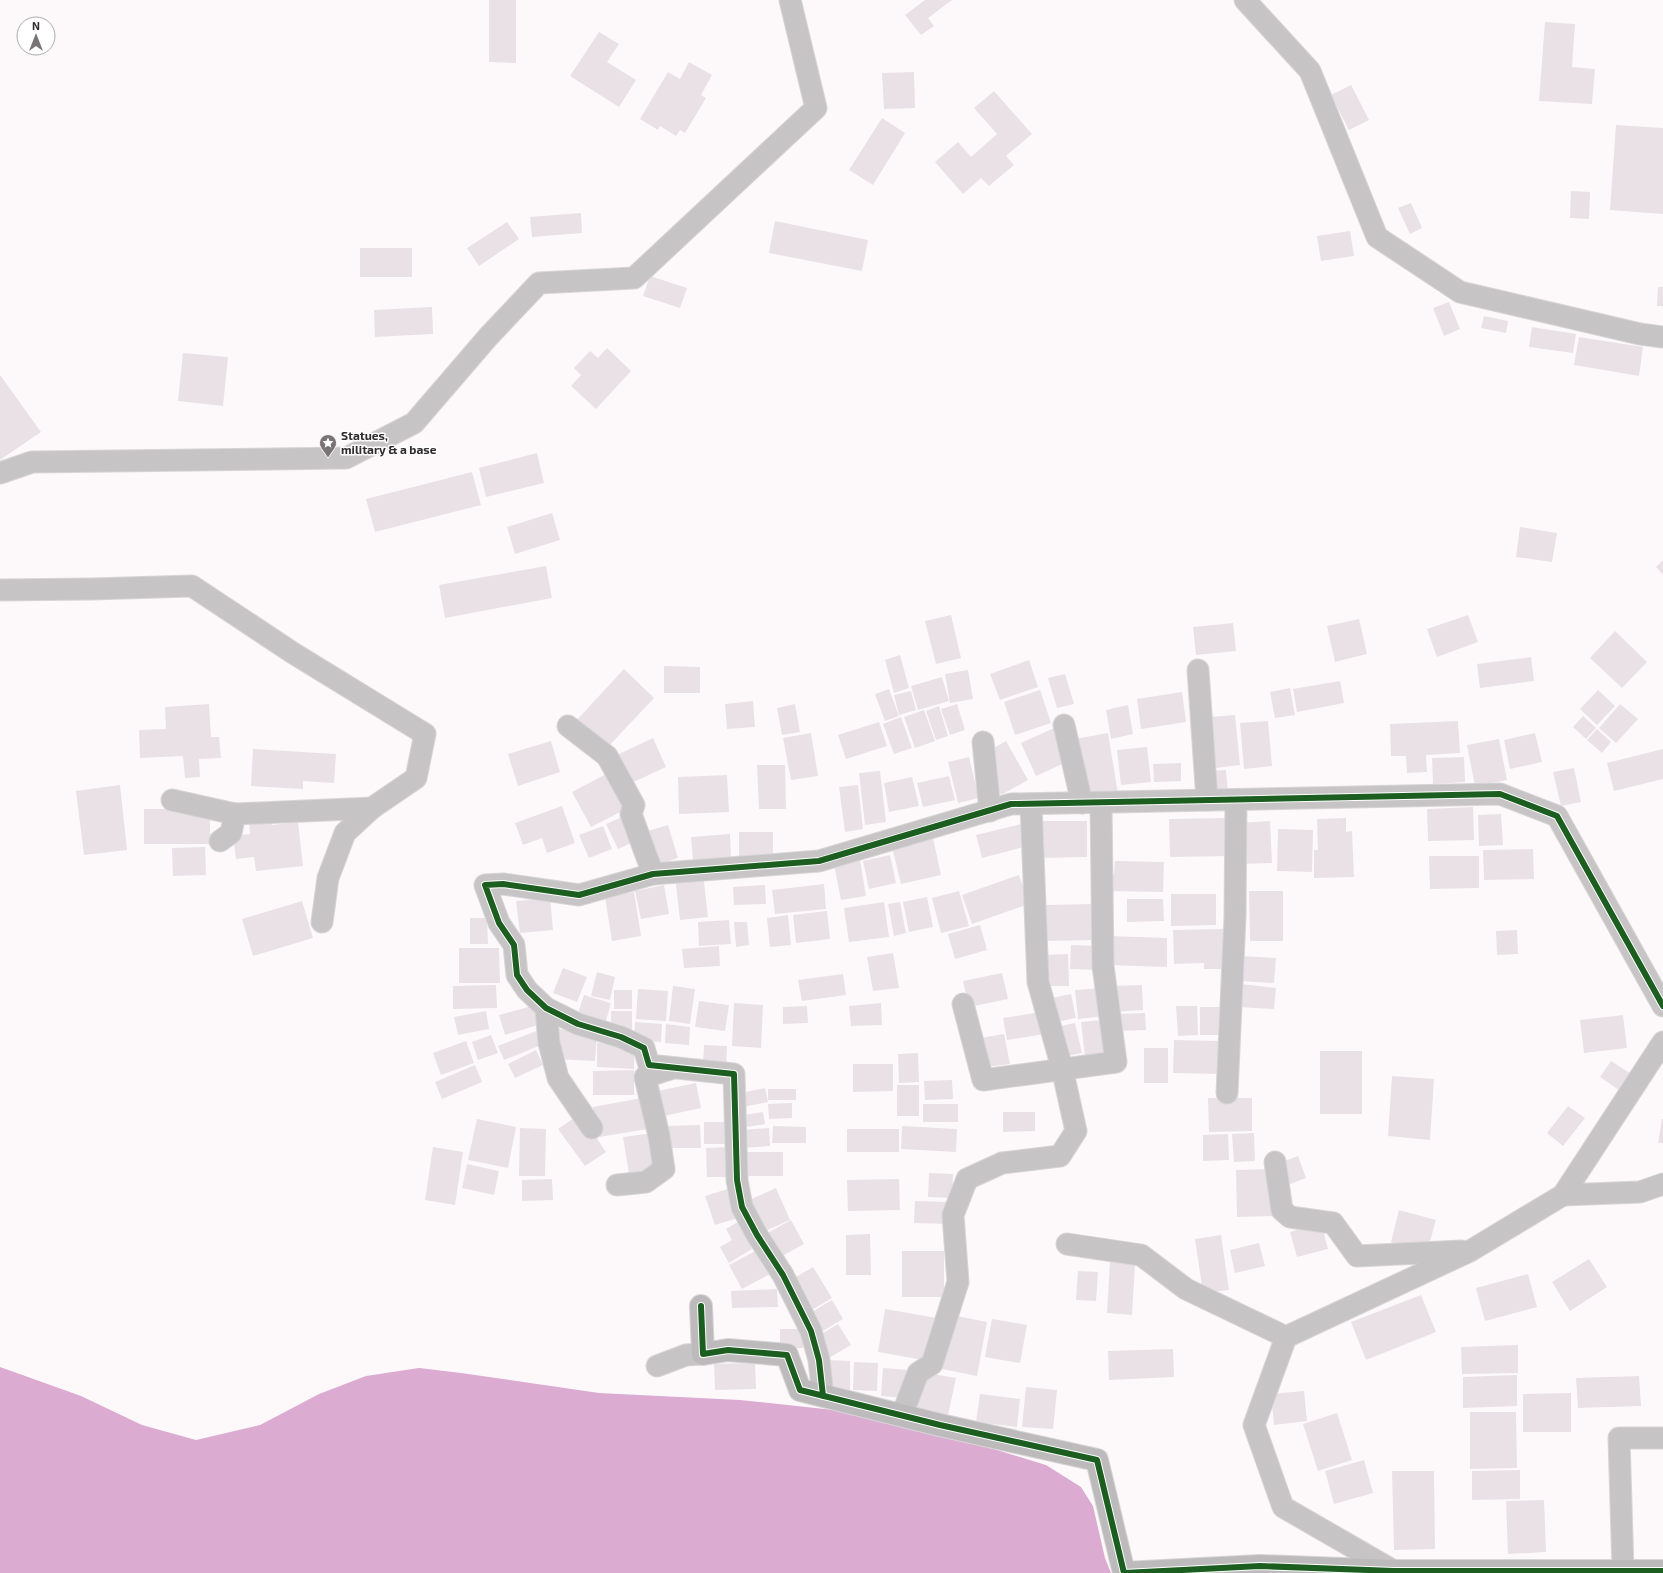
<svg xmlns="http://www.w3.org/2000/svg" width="1663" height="1573" viewBox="0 0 1663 1573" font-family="'Exo 2',sans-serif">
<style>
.water{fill:#dcabd1}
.building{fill:#e9e1e6}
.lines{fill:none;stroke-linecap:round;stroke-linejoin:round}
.street-casing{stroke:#d7d5d6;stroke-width:23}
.secondary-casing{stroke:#d7d5d6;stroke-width:24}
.street{stroke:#c7c4c5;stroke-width:21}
.secondary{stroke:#bcbabb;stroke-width:22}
.cycleway-casing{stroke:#fff;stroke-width:8}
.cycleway{stroke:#1b5e20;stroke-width:6}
.labels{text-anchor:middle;stroke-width:3;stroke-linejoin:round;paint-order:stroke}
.poi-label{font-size:12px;font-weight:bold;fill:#302c2f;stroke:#fff;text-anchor:start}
</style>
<rect width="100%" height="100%" fill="#fdf9fb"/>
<polygon class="water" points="0,1367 81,1396 142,1425 196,1440 260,1425 319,1394 366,1376 419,1368 461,1373 599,1393 740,1400 834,1410 984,1446 1046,1465 1081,1487 1093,1506 1105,1558 1111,1573 0,1573"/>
<g class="building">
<polygon points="489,0 516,0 516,63 489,62"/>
<polygon points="925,0 952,0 928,18 934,26 921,35 905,15"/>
<polygon points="1545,22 1575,24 1572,67 1595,69 1592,104 1539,101"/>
<polygon points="599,32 619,44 607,62 636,80 619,107 570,76"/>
<polygon points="689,62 712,75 701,95 706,98 685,133 680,130 676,136 660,126 658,130 640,119 668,72 680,79"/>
<polygon points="914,72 915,108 884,109 882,73"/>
<polygon points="1351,85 1369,120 1349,130 1331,95"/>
<polygon points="994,91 1032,134 1006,156 1014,165 989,186 981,178 963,194 935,162 958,142 971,157 997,134 974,108"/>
<polygon points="882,118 905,133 873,185 849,170"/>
<polygon points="1616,125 1663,128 1663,214 1610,210"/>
<polygon points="1571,191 1590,192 1589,219 1570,218"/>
<polygon points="1411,203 1422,228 1410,234 1398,208"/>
<polygon points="581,213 582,233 532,237 530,217"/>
<polygon points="775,221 868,240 862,271 769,253"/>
<polygon points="507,222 519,239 479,266 467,248"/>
<polygon points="1350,231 1354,256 1321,261 1317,236"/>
<rect x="360" y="248" width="52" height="29"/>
<polygon points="650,276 687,288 680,308 643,296"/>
<polygon points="1658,287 1663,287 1663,306 1657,306"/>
<polygon points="1449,302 1460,329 1444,336 1433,308"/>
<polygon points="432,307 433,334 375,337 374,310"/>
<polygon points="1484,316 1508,321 1506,333 1481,328"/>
<polygon points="1532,327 1576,334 1573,353 1529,347"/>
<polygon points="1579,337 1643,347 1639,376 1574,365"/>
<polygon points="607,348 631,371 596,409 571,386 581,375 574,368 590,351 598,358"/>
<polygon points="183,353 228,357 223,406 178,401"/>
<polygon points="0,375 41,432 0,460"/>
<polygon points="537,453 544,483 486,497 479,468"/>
<polygon points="472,472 481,505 375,532 366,499"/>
<polygon points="552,513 560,540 515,554 507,527"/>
<polygon points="1520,527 1557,533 1552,562 1516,557"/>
<polygon points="1663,560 1663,575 1656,567"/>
<polygon points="546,566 552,598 445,618 439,585"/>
<polygon points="951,615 961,658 936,664 925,621"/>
<polygon points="1468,615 1478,642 1437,657 1427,629"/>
<polygon points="1359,619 1367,654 1335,662 1327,626"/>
<polygon points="1233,623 1236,651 1196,655 1193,627"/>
<polygon points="1615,631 1647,662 1622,688 1590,658"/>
<polygon points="900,655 909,688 894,693 885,660"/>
<polygon points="1531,657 1534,681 1480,688 1477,664"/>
<polygon points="1029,660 1038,687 1000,700 990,674"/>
<polygon points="664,666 700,667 700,693 664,693"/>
<polygon points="624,669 654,698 605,750 575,722"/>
<polygon points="968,670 973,699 950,703 945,674"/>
<polygon points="1065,674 1074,704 1057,708 1048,678"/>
<polygon points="942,677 949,701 918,710 911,686"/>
<polygon points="1340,681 1344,703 1297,712 1293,689"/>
<polygon points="1290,688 1295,715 1275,718 1270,692"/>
<polygon points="889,689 899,716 885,721 875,694"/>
<polygon points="1040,690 1051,723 1015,735 1004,702"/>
<polygon points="1598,690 1615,706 1597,725 1580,709"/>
<polygon points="911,691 916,710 899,715 894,695"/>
<polygon points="1182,692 1186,722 1141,729 1137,699"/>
<polygon points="753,701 755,727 727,729 725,704"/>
<polygon points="209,704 211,737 219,737 221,758 199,759 200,777 185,778 183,756 140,758 139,730 166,729 165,707"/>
<polygon points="795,704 800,732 782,735 777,708"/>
<polygon points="957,704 965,730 950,735 941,709"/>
<polygon points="1620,704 1638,719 1616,743 1599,728"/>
<polygon points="1128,705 1133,734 1111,739 1106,710"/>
<polygon points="939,706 948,736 936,740 926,711"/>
<polygon points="924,710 935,741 915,748 904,717"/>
<polygon points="1235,715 1240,765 1215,768 1209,717"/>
<polygon points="1583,716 1596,728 1586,739 1573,727"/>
<polygon points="901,717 912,748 894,754 883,724"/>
<polygon points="1268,721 1272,766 1244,769 1240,723"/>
<polygon points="1458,721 1460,753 1426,755 1427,772 1407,773 1406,756 1391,756 1390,724"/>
<polygon points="879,722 887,746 846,759 838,735"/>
<polygon points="1054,728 1069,761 1036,776 1021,743"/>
<polygon points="1597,729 1611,742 1602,753 1587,740"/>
<polygon points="811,733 818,776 791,780 783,738"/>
<polygon points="1108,733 1118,794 1085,799 1075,739"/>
<polygon points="1535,733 1542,762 1510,769 1504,740"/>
<polygon points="653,738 666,767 627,785 613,757"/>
<polygon points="1499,739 1507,780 1475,786 1467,745"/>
<polygon points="551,741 560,772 518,786 508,754"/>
<polygon points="1006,741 1028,780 1001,795 992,777 985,753"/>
<polygon points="1147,747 1151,782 1121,785 1117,750"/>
<polygon points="253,749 336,754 334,783 303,781 303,789 251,786"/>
<polygon points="1663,749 1663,779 1614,791 1607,763"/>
<polygon points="969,757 979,798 958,803 948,762"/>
<polygon points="1464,757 1465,782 1433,784 1432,758"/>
<polygon points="1181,763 1181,781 1154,782 1153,764"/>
<polygon points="757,765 785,765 786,809 759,809"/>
<polygon points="1574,768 1581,802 1561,806 1553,772"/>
<polygon points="1226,770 1228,793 1210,794 1208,771"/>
<polygon points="612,771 630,807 591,827 572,792"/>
<polygon points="880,771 886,822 865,825 859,773"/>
<polygon points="727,775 729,812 679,814 678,777"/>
<polygon points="949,776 955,800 923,807 917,783"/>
<polygon points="912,777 919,806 889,812 884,783"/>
<polygon points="120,785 127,850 84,855 76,791"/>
<polygon points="858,785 863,829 845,832 839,787"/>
<polygon points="562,806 575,843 547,853 542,838 523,845 515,823"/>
<polygon points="1473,807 1474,840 1428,841 1427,809"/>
<rect x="144" y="809" width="66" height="35"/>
<polygon points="629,814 640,839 618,849 606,824"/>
<polygon points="1501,814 1503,845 1479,846 1478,815"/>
<polygon points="271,818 272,825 298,822 303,866 256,871 254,857 236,859 233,836 250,834 249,821"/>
<polygon points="1229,818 1230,856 1170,857 1169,819"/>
<polygon points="1346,818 1346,832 1352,831 1354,877 1314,878 1314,850 1318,850 1317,819"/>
<polygon points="1039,821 1087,821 1087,857 1039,858"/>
<polygon points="1270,821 1272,863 1242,864 1240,823"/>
<polygon points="1021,824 1027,846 982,858 976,835"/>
<polygon points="668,825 678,858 655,866 645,832"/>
<polygon points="603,826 612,849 589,858 579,835"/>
<polygon points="1278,829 1313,830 1312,872 1277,871"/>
<rect x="739" y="832" width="34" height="29"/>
<polygon points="730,834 731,857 693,860 691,837"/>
<polygon points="933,838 941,875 901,884 892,847"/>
<polygon points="205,847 206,875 173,876 172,848"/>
<polygon points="1533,849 1534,879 1484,880 1483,850"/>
<polygon points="890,855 896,883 869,889 863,861"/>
<polygon points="1429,856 1479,856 1479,888 1430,889"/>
<polygon points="860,860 866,896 841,900 834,865"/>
<polygon points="1115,861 1164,862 1163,892 1106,891 1107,875 1114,875"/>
<polygon points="703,873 708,917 680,920 675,876"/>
<polygon points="1019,875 1029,904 972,924 962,895"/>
<polygon points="824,884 826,909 775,914 772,890"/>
<polygon points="664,885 669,914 641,919 635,891"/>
<polygon points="765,885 766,904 734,905 733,887"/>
<polygon points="959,891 969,926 941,933 932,898"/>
<polygon points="1249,891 1283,891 1283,941 1250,941"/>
<polygon points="634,892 641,936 612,941 605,897"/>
<polygon points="1171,894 1216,894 1216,925 1171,926"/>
<polygon points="927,897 933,927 909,932 903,902"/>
<polygon points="550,898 553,930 520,933 516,901"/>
<polygon points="1127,899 1163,899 1164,921 1127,922"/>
<polygon points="302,901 313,938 253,956 242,919"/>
<polygon points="884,902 889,937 849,942 844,908"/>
<polygon points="900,902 906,933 894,936 888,904"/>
<polygon points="1094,904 1095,940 1046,941 1045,905"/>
<polygon points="827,911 830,939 796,943 793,915"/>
<polygon points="788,915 791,945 770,947 767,918"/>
<polygon points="470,918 487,918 488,944 470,944"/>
<polygon points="729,920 731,944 699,946 698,922"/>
<polygon points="734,922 747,922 749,945 736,947"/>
<polygon points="980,925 987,950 955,959 948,934"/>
<polygon points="1223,929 1224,969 1204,969 1204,963 1174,964 1173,930"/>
<polygon points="1517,930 1518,954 1497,955 1496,931"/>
<polygon points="1109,936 1167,938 1167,967 1108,965"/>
<polygon points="1071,945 1099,946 1099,970 1070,969"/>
<polygon points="719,946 720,966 684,968 682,949"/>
<polygon points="459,948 499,948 500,983 459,983"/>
<polygon points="893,953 899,988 873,991 867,957"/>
<polygon points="1068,954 1069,986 1042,986 1042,955"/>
<polygon points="1240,956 1276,958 1274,983 1239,981"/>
<polygon points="563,968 587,977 577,1002 553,993"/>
<polygon points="597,972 615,977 610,1000 591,996"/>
<polygon points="1002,973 1008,999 969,1007 963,981"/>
<polygon points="843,974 846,995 802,1001 798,980"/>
<polygon points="1241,984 1276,988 1274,1009 1239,1007"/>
<polygon points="496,985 497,1008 453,1009 453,986"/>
<polygon points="1142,985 1143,1010 1113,1012 1112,986"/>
<polygon points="673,986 695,989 690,1024 669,1021"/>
<polygon points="1103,988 1106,1016 1078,1019 1075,990"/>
<polygon points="638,989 668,991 666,1021 636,1019"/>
<rect x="614" y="990" width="18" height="19"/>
<polygon points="1071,994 1076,1018 1051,1023 1046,999"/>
<polygon points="584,995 611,1003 604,1028 576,1019"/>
<polygon points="699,1001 729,1005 725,1031 695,1027"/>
<polygon points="734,1003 763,1005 761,1048 732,1046"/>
<polygon points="881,1003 882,1025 851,1026 849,1006"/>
<polygon points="539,1004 545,1023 505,1035 499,1015"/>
<polygon points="807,1006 808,1023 783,1024 783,1007"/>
<polygon points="1176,1006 1197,1006 1198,1035 1178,1036"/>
<rect x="1200" y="1007" width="20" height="28"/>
<polygon points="486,1011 489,1029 458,1035 454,1017"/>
<rect x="611" y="1011" width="21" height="23"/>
<polygon points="1041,1012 1045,1034 1007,1040 1003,1018"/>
<polygon points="1145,1013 1146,1030 1117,1031 1116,1014"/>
<polygon points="1623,1015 1627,1048 1584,1053 1580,1020"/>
<polygon points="1102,1020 1106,1054 1085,1057 1081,1022"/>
<polygon points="635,1022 662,1024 661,1042 634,1040"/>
<polygon points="1075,1023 1082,1053 1062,1057 1056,1027"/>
<polygon points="666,1024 690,1027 689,1045 665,1043"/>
<polygon points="556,1029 597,1032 595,1061 554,1059"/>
<polygon points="539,1030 544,1044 504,1060 498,1046"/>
<polygon points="1004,1034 1010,1064 986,1067 981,1038"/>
<polygon points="491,1035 498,1053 478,1060 472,1042"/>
<polygon points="1174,1040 1222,1041 1222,1074 1173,1073"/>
<polygon points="466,1041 474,1063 441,1075 433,1053"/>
<polygon points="597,1043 635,1045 634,1069 597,1067"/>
<polygon points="704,1045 727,1046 726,1067 703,1066"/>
<rect x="1144" y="1048" width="24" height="35"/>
<polygon points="536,1050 543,1065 515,1078 508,1064"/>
<rect x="1320" y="1051" width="42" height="63"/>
<polygon points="918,1053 919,1082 899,1083 898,1054"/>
<polygon points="1611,1061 1630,1073 1619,1090 1600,1077"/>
<polygon points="853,1064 893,1064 893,1091 853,1092"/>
<polygon points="475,1065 482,1082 442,1099 435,1082"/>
<polygon points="634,1070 634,1095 593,1095 593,1071"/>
<polygon points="1392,1076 1434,1079 1430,1140 1388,1136"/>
<polygon points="952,1080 953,1099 925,1100 924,1081"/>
<polygon points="696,1083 701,1108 659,1117 653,1092"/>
<rect x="897" y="1085" width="22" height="31"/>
<polygon points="765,1088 768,1102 738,1108 735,1094"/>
<rect x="768" y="1089" width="28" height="11"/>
<polygon points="642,1098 648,1129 599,1137 593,1107"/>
<polygon points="1208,1098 1252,1098 1252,1131 1209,1132"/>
<polygon points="792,1103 792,1118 769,1119 768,1104"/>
<rect x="923" y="1104" width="35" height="18"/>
<polygon points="1568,1106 1585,1118 1563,1146 1547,1133"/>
<polygon points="763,1112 765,1124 740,1128 738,1116"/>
<polygon points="1003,1112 1035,1112 1035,1131 1003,1132"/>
<polygon points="580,1114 606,1152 585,1166 558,1129"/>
<polygon points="477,1119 516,1127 508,1168 468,1160"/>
<polygon points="1662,1119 1663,1119 1663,1143 1658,1143"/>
<rect x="704" y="1122" width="28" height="22"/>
<polygon points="700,1125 701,1148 664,1148 664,1126"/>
<polygon points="773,1126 806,1127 806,1143 772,1143"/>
<polygon points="902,1126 957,1129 956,1152 901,1149"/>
<polygon points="520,1128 546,1129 545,1176 519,1176"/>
<polygon points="769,1128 770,1146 742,1148 741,1130"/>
<rect x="847" y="1129" width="52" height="23"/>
<polygon points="653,1133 658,1170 629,1174 623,1137"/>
<polygon points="1254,1133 1255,1161 1234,1162 1232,1134"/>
<polygon points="1228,1134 1229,1160 1203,1161 1203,1135"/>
<polygon points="433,1147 463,1152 455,1205 425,1200"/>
<polygon points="731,1147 732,1177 707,1177 706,1148"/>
<polygon points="741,1152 783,1152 783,1176 740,1176"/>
<polygon points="1298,1156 1306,1178 1285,1186 1277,1164"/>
<polygon points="467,1164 499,1171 494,1195 462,1188"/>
<polygon points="1274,1169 1276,1216 1237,1217 1236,1170"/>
<polygon points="929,1173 953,1174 952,1198 928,1197"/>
<polygon points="552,1179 553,1200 522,1201 522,1180"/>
<polygon points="899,1179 900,1210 848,1211 847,1180"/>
<polygon points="731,1188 741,1217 715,1225 705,1196"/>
<polygon points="776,1188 790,1220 761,1233 747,1201"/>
<polygon points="915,1201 949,1202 949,1224 914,1223"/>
<polygon points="1399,1210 1436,1220 1427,1252 1391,1242"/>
<polygon points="741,1220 753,1240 749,1243 752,1249 729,1263 720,1247 732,1240 726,1229"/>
<polygon points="791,1220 804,1244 775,1260 762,1236"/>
<polygon points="1321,1223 1328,1249 1297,1257 1290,1232"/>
<polygon points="870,1234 871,1275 846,1275 846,1235"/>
<polygon points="1221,1235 1229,1290 1203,1293 1195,1239"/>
<polygon points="1259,1243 1265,1266 1235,1273 1230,1250"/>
<polygon points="759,1249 772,1273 742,1289 729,1265"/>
<rect x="902" y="1251" width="42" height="46"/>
<polygon points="1589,1259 1607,1287 1570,1311 1552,1282"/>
<polygon points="1110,1262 1135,1264 1132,1315 1107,1313"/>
<polygon points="813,1267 832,1298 810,1311 791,1280"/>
<polygon points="1078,1271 1098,1272 1096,1301 1076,1300"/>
<polygon points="1528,1274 1537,1307 1485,1321 1476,1288"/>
<polygon points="777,1289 778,1307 732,1308 731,1291"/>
<polygon points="1421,1295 1436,1332 1366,1360 1351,1322"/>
<polygon points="832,1300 843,1319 821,1332 810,1313"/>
<polygon points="885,1309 937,1318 929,1361 878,1352"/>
<polygon points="952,1315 987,1322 977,1376 942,1369"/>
<polygon points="992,1319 1027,1325 1020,1363 985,1357"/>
<polygon points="838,1324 851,1345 827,1359 815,1338"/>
<rect x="780" y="1329" width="23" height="19"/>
<polygon points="1518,1345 1518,1373 1462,1374 1461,1347"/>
<polygon points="1173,1349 1174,1377 1109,1380 1108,1351"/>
<polygon points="827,1360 850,1361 850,1390 827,1389"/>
<polygon points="854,1362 878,1363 877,1391 853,1390"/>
<polygon points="755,1363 756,1389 715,1390 714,1364"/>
<polygon points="883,1368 908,1370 906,1398 881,1396"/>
<polygon points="921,1372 956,1378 948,1415 910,1407"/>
<polygon points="1517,1375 1517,1406 1463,1408 1463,1377"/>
<polygon points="1639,1376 1641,1406 1578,1408 1576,1378"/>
<polygon points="1026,1387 1057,1390 1053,1429 1022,1427"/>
<polygon points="1304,1391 1307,1421 1274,1425 1271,1394"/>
<polygon points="1571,1393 1571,1432 1523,1432 1523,1394"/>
<polygon points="980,1394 1020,1399 1017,1427 976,1422"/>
<polygon points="1470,1412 1516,1412 1517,1468 1470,1469"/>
<polygon points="1337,1413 1352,1460 1318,1471 1303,1424"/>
<polygon points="1364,1460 1373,1493 1334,1504 1325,1471"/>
<polygon points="1520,1470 1520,1499 1472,1500 1472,1471"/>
<polygon points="1392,1471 1434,1471 1435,1549 1394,1550"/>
<polygon points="1544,1500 1546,1552 1508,1554 1506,1501"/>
</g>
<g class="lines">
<defs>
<g id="street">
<polyline points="1245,0 1310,71 1377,237 1460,292 1640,334 1663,337"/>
<polyline points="0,473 32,462 346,458 414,423 488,337 539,283 634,278 816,108 790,0"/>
<polyline points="0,590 92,589 192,586 293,653 425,734 416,778 372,808 235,814 172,800"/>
<polyline points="1198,670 1207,800"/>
<polyline points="1064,725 1082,803"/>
<polyline points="568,726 607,756 634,805 631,814 653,874"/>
<polyline points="983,742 990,811"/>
<polyline points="220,841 231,833 235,814"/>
<polyline points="322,922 328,878 345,833 372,808"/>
<polyline points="963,1004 983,1080 1116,1062 1103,966 1101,803"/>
<polyline points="546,1008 549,1043 558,1078 592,1128"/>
<polyline points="1227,1093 1235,917 1236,800"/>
<polyline points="1275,1162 1282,1210 1290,1217 1333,1223 1357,1256 1462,1251"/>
<polyline points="617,1185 646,1182 664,1169 659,1136 645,1077 670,1069"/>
<polyline points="1563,1195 1640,1192 1663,1184"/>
<polyline points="1067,1244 1141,1255 1186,1289 1286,1337"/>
<polyline points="657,1366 686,1355 703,1354"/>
<polyline points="823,1396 819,1360 811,1331 783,1275 757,1235 742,1207 737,1180 734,1074 649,1065 644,1048 621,1037 578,1024 546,1008 527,990 517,975 514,945 499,923 485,885 503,884 579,895 653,874 819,861 1011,804 1500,794 1557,816 1663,1006"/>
<polyline points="902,1415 918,1373 932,1364 958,1282 953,1215 967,1179 1002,1163 1060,1156 1076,1131 1062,1068 1038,982 1031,804"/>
<polyline points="1623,1570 1619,1438 1663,1438"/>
<polyline points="1394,1571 1283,1507 1254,1425 1286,1337 1470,1251 1563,1195 1663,1042"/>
</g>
<polyline id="secondary" points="701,1306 703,1354 728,1350 787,1355 800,1390 940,1425 1097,1460 1124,1573 1260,1566 1394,1571 1663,1571"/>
</defs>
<use href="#street" class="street-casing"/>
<use href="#secondary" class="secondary-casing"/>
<use href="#street" class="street"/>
<use href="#secondary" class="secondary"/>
<defs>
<g id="cycleway">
<polyline points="701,1306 703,1354 728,1350 787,1355 800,1390 940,1425 1097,1460 1124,1573 1260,1566 1394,1571 1663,1571"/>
<polyline points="823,1396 819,1360 811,1331 783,1275 757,1235 742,1207 737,1180 734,1074 649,1065 644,1048 621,1037 578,1024 546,1008 527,990 517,975 514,945 499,923 485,885 503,884 579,895 653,874 819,861 1011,804 1500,794 1557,816 1663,1006"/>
</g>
</defs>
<use href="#cycleway" class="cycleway-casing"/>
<use href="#cycleway" class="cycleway"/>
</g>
<defs>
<symbol id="sight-pin" viewBox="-11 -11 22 30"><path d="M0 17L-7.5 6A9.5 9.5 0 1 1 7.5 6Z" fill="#787476" stroke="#fff"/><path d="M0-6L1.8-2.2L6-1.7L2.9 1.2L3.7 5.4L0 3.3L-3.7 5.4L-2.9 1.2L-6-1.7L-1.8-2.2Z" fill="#fff"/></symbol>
</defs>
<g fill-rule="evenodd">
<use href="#sight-pin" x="318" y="433" width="20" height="27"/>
</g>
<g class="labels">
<g class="poi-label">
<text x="341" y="440">Statues,<tspan x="341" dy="14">military &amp; a base</tspan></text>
</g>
</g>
<g transform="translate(36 36)"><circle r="19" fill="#ffffff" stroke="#acabac"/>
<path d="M0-3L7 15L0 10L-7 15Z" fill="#787476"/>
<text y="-6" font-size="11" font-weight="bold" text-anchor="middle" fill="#302c2f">N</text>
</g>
</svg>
